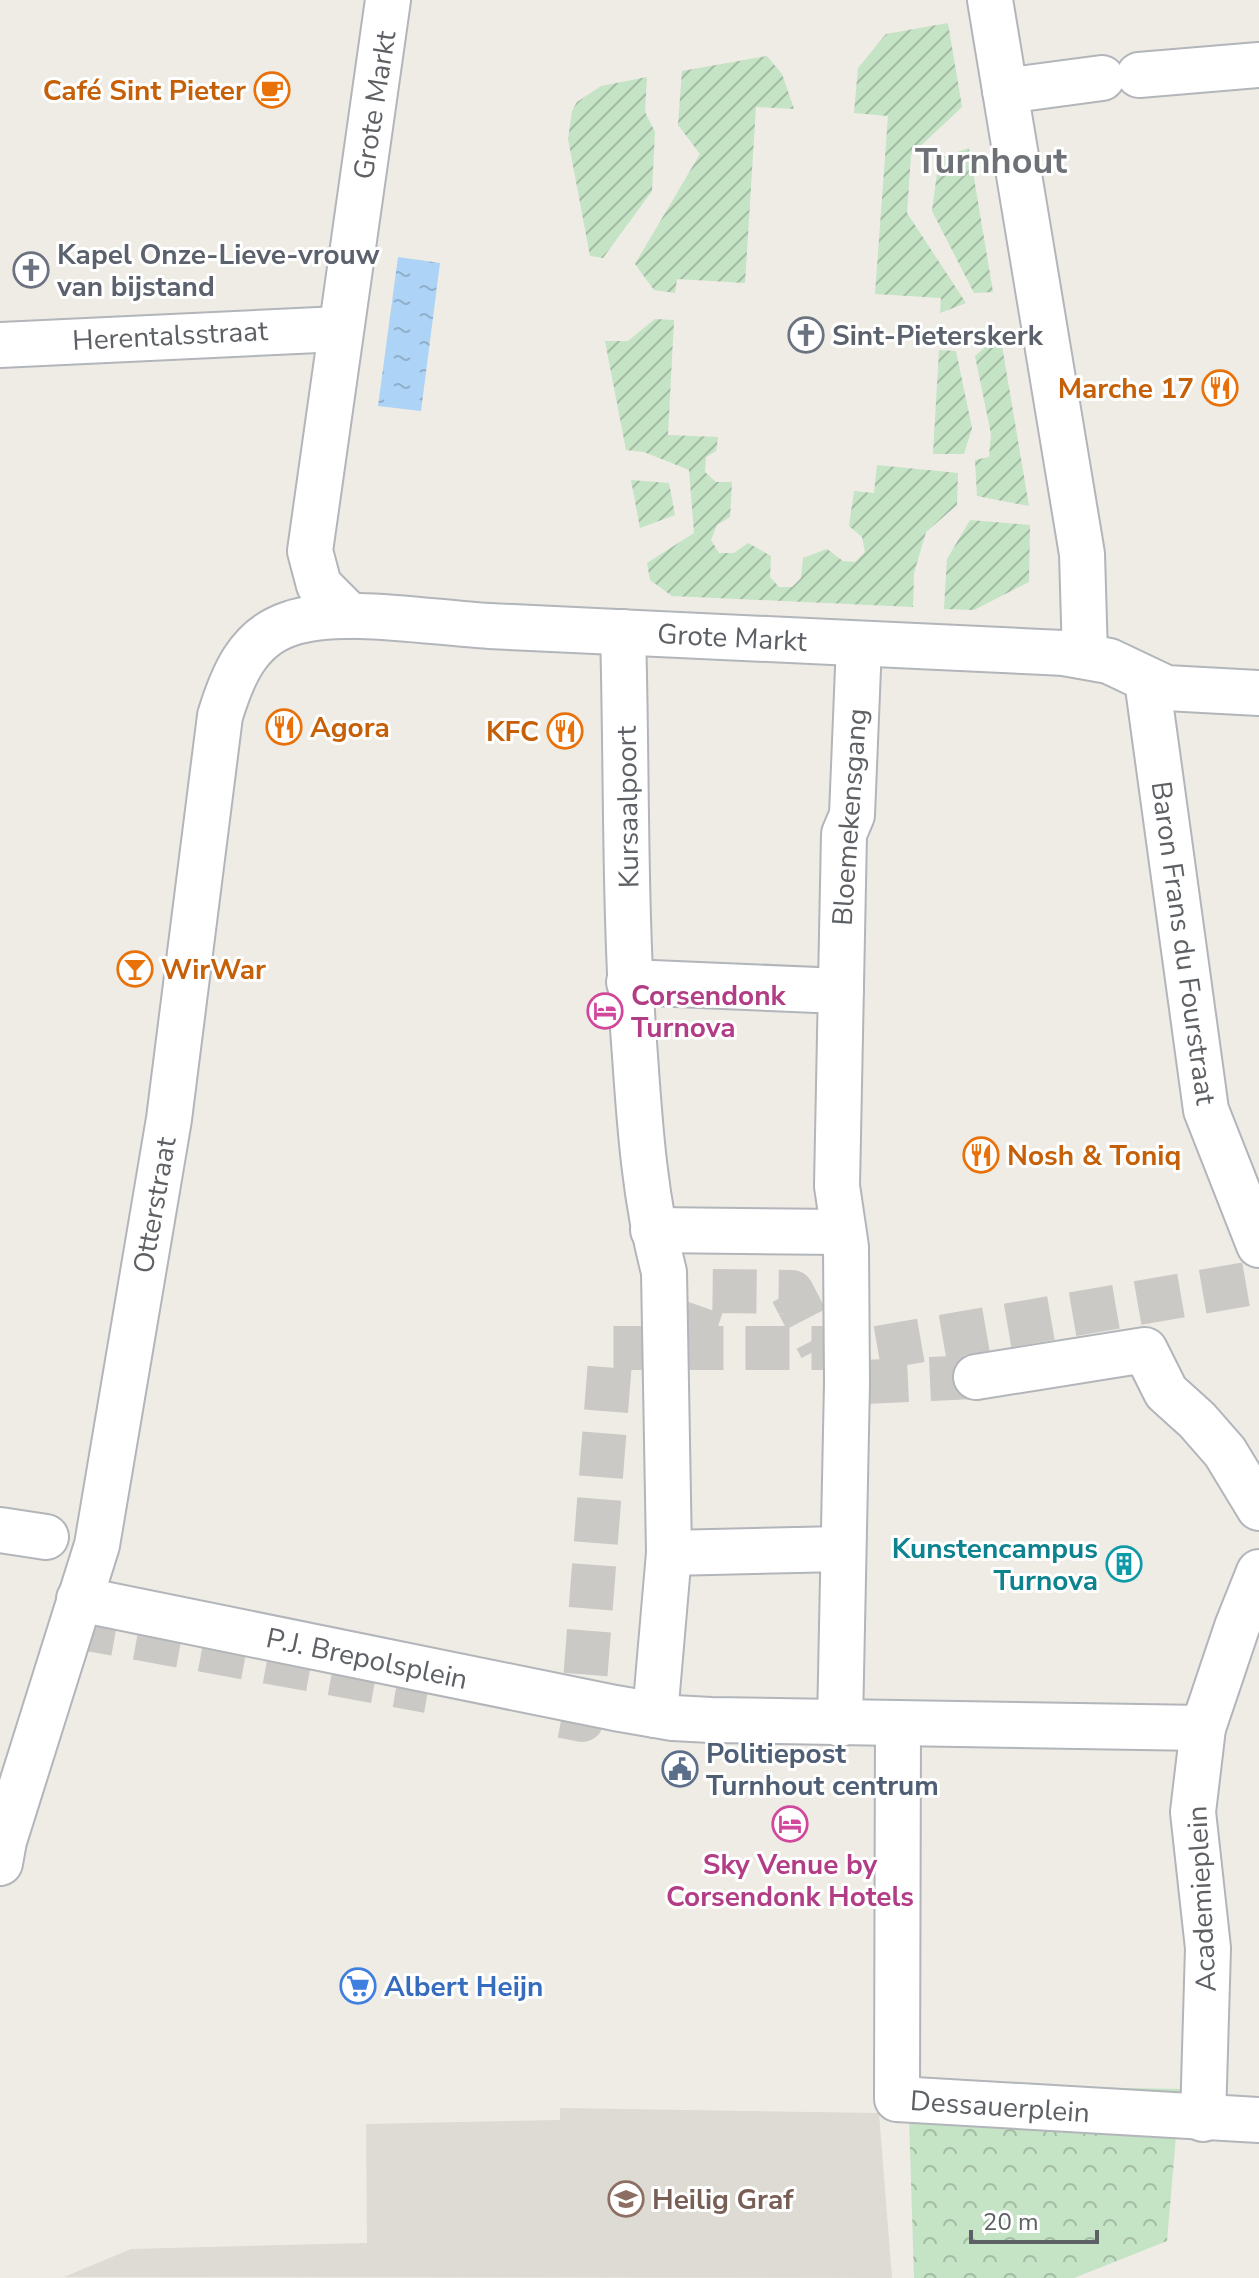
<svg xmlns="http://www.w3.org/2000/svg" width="1259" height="2278" viewBox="0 0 1259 2278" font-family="'Nunito Sans',sans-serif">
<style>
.education{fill:#dddbd4}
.forest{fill:url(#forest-crowns)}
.garden{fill:url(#garden-furrows)}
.water{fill:url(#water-ripples)}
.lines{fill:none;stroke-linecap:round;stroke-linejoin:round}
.minor-tunnel{stroke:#cac9c5;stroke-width:44;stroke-dasharray:44 22;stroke-linecap:butt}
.minor-casing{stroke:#b2b5b9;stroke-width:48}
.minor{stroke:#fff;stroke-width:44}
.labels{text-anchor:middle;stroke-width:6;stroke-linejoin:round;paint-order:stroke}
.food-label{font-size:28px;font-weight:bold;fill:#c56008;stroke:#fff;text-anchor:end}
.street-label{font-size:28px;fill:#5d6064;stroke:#fff}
.worship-label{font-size:28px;font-weight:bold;fill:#5b616d;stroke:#fff;text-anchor:start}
.hotel-label{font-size:28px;font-weight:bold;fill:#b23c85;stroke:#fff;text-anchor:start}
.culture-label{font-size:28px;font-weight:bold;fill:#0d838f;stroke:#fff;text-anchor:end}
.service-label{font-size:28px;font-weight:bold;fill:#4e5e75;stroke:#fff;text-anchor:start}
.shop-label{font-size:28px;font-weight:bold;fill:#366cbe;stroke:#fff;text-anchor:start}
.education-label{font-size:28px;font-weight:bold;fill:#785e54;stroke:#fff;text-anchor:start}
.district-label{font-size:36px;font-weight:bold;fill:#6e7276;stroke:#fff}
</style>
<defs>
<pattern id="forest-crowns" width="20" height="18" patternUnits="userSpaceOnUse" patternTransform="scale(2)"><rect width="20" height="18" fill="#c5e3c5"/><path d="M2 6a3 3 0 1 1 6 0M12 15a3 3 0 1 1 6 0" fill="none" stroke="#a3bba4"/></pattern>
<pattern id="garden-furrows" width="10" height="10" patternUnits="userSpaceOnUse" patternTransform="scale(2)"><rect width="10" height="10" fill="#c5e3c5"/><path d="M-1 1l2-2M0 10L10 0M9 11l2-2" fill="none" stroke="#a3bba4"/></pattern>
<pattern id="water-ripples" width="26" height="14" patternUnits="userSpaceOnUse" patternTransform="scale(2)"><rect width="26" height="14" fill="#add4f6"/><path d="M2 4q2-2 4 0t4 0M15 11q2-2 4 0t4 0" fill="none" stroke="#90afcb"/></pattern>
</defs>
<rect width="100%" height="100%" fill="#eeece5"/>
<polygon class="education" points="560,2108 879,2113 892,2278 64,2277 131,2249 367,2243 366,2124 560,2120"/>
<polygon class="forest" points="908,2084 1180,2089 1167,2241 1074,2278 914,2278"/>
<g class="garden">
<polygon points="948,23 962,107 911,155 907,213 966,303 940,313 941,298 875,294 888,116 854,113 858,68 886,34"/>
<polygon points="767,56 782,74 794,109 756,107 745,283 677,279 675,293 654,290 635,264 700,154 678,125 682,71"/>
<polygon points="647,77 645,112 655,132 652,191 603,258 590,256 568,139 572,111 577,102 601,86"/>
<polygon points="969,148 993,292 974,293 932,211 939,158"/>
<polygon points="655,319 674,320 668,435 718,437 716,451 706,457 705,472 716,482 732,482 730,517 717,525 711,540 719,553 734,553 748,543 771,556 770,577 779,587 792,587 801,578 803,558 827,549 843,561 855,562 865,552 862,537 849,526 854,491 874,493 877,465 958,473 957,505 926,532 914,573 913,607 672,596 650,580 647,563 694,533 689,470 644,452 626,450 605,341 628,341"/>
<polygon points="1000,334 1029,506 977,496 975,460 989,457 991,434 975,356"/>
<polygon points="939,350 956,351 972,428 964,454 933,454"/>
<polygon points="631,480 669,483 675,515 640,528"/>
<polygon points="970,520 1030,525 1029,582 974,610 944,609 947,559"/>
</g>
<polygon class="water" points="398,257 440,263 421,411 378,406"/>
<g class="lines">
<g class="minor-tunnel">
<polyline points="687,1348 707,1291 792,1292 821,1348"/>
<polyline points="864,1382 976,1377"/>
<polyline points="72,1626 428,1691"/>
<polyline points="562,1716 582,1720 611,1348 877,1348 1259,1282"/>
</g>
<defs>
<g id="minor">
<polyline points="990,0 1082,554 1085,656"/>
<polyline points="1139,75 1259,65"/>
<polyline points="1005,91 1102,78"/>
<polyline points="0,345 340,329"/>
<polyline points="350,616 319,585 310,551 388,0"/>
<path d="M623 632C627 773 624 915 635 1056 640 1129 645 1200 664 1272L669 1553 655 1715"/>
<polyline points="1147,680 1206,1110 1259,1245"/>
<polyline points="629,982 841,991"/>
<polyline points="653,1230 843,1232"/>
<polyline points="976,1377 1145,1350 1166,1392 1197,1420 1225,1452 1259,1508"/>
<polyline points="0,1530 46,1537"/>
<polyline points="669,1553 843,1549"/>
<polyline points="79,1599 615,1708 673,1718 711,1720 1203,1728"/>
<polyline points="840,1724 847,1383 846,1247 837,1186 844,834 852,815 859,644"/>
<polyline points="898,1724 897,2099 1259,2120"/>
<path d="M0 1863 4 1841 97 1545 169 1119 220 716C232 677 247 638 289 624 342 606 431 623 489 626 680 634 872 644 1064 653L1109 661 1166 688 1259 693"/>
<polyline points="1203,2119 1208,1948 1193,1812 1203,1728 1237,1627 1259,1572"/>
</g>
</defs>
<use href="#minor" class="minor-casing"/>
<use href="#minor" class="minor"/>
</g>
<defs>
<symbol id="cafe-ring" viewBox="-11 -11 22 22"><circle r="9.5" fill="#fff" stroke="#e8710a" stroke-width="1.5"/><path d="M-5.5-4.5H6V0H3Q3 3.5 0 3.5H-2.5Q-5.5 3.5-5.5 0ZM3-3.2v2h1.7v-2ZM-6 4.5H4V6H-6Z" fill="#e8710a"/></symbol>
<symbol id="church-ring" viewBox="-11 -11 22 22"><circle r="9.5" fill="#fff" stroke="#6b7280" stroke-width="1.5"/><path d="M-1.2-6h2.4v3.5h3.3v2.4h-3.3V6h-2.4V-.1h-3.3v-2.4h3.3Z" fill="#6b7280"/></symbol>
<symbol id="restaurant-ring" viewBox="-11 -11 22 22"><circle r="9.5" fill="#fff" stroke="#e8710a" stroke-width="1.5"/><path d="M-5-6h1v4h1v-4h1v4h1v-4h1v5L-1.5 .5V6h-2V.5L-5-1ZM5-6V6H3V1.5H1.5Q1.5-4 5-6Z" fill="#e8710a"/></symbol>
<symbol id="bar-ring" viewBox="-11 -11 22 22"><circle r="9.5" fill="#fff" stroke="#e8710a" stroke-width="1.5"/><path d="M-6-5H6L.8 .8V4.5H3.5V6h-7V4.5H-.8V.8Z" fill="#e8710a"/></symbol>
<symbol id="hotel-ring" viewBox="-11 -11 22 22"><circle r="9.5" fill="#fff" stroke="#d1479c" stroke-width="1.5"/><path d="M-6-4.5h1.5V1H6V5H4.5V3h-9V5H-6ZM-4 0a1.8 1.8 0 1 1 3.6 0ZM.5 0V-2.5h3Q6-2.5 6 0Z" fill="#d1479c"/></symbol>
<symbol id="building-ring" viewBox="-11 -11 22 22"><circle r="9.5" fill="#fff" stroke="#0f9aa8" stroke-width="1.5"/><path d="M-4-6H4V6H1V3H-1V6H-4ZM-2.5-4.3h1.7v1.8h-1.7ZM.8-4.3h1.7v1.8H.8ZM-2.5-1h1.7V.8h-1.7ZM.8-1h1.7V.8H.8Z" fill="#0f9aa8"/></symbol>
<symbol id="civic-ring" viewBox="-11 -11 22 22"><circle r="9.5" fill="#fff" stroke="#5c6f8a" stroke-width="1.5"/><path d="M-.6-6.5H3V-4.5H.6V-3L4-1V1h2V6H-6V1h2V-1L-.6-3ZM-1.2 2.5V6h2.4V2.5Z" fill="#5c6f8a"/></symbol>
<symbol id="supermarket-ring" viewBox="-11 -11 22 22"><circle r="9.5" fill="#fff" stroke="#3f7fe0" stroke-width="1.5"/><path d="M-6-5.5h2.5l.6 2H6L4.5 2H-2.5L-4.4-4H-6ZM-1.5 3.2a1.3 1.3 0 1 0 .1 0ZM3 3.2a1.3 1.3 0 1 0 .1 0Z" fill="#3f7fe0"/></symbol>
<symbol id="school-ring" viewBox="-11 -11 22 22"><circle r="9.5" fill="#fff" stroke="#8d6e63" stroke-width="1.5"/><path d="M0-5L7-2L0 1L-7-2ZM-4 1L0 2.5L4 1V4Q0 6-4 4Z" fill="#8d6e63"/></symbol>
</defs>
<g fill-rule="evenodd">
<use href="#cafe-ring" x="252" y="70" width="40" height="40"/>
<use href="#church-ring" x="11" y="250" width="40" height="40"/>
<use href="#church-ring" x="786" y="315" width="40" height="40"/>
<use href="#restaurant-ring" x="1200" y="368" width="40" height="40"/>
<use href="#restaurant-ring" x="264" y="707" width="40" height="40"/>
<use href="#restaurant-ring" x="545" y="711" width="40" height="40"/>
<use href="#bar-ring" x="115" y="949" width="40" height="40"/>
<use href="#hotel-ring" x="585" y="991" width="40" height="40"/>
<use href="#restaurant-ring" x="961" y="1135" width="40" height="40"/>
<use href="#building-ring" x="1104" y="1544" width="40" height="40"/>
<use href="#civic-ring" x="660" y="1749" width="40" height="40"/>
<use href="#hotel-ring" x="770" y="1804" width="40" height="40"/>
<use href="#supermarket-ring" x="338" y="1966" width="40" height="40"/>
<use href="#school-ring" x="606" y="2179" width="40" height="40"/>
</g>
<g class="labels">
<g class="food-label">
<text x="246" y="100">Café Sint Pieter</text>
<text x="1194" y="398">Marche 17</text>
<text x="310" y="737" text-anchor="start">Agora</text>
<text x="539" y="741">KFC</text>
<text x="161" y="979" text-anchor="start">WirWar</text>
<text x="1007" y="1165" text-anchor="start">Nosh &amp; Toniq</text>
</g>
<g class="street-label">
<text transform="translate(374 105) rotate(-81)" y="10">Grote Markt</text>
<text transform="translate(170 335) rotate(-3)" y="10">Herentalsstraat</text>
<text transform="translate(732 637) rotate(3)" y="10">Grote Markt</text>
<text transform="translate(627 807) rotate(-91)" y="10">Kursaalpoort</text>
<text transform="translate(849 817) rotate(-86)" y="10">Bloemekensgang</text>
<text transform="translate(1184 943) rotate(82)" y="10">Baron Frans du Fourstraat</text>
<text transform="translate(154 1205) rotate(-80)" y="10">Otterstraat</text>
<text transform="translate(367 1658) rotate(12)" y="10">P.J. Brepolsplein</text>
<text transform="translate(1201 1899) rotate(-93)" y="10">Academieplein</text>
<text transform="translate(1000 2106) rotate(4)" y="10">Dessauerplein</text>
</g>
<g class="worship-label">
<text x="57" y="264">Kapel Onze-Lieve-vrouw<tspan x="57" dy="32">van bijstand</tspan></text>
<text x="832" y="345">Sint-Pieterskerk</text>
</g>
<g class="hotel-label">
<text x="631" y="1005">Corsendonk<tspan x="631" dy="32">Turnova</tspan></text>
<text x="790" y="1874" text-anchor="middle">Sky Venue by<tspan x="790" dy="32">Corsendonk Hotels</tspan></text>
</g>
<g class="culture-label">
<text x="1098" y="1558">Kunstencampus<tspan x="1098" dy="32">Turnova</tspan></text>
</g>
<g class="service-label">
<text x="706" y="1763">Politiepost<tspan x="706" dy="32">Turnhout centrum</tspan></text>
</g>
<g class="shop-label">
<text x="384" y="1996">Albert Heijn</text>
</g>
<g class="education-label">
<text x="652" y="2209">Heilig Graf</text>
</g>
<g class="district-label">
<text x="991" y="173">Turnhout</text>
</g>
</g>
<path d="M971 2230v12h126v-12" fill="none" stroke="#5d6064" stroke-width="4"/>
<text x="983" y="2230" font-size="24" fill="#5d6064" stroke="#ffffff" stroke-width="6" paint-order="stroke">20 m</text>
</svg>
